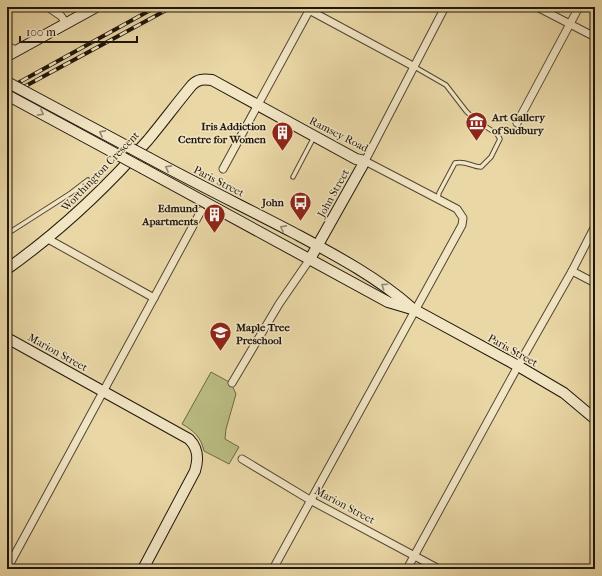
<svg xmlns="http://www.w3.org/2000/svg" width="602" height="576" viewBox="0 0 602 576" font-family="'IM FELL French Canon',serif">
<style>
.green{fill:#babd83;stroke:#6c6a48}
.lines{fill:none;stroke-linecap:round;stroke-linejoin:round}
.lane-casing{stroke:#524632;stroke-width:5.5}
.street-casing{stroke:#524632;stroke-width:9}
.secondary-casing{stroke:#1f160c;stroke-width:12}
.lane{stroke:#f1e5c4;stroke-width:3.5}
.street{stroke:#f1e5c4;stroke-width:7}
.secondary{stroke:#f1e5c4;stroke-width:10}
.rail-casing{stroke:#1f160c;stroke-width:4}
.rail{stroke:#f1e5c4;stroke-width:2.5;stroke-dasharray:8;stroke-linecap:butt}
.secondary-bridge-casing{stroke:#1f160c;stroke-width:12;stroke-linecap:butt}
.secondary-bridge{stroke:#f1e5c4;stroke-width:10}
.oneway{stroke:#928871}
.labels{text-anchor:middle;stroke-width:3;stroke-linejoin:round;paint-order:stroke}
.poi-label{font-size:11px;font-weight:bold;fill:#1f160c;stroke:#f1e5c4;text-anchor:end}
.street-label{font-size:11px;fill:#1f160c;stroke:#f1e5c4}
</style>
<rect width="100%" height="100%" fill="#e9d7a5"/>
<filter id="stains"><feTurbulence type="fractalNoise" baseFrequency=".005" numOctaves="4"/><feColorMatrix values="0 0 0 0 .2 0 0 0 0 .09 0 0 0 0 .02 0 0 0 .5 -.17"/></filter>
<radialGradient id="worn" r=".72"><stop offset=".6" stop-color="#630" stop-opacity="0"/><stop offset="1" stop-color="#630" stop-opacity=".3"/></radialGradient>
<path class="green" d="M211 372 231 383 236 394 226 429 225 439 239 447 229 464 204 451C201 437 194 431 182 424Z"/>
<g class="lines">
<defs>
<g id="lane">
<path d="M413 66 446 85 466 111 474 119 497 134 500 139 491 157 481 167C472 167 465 160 455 163L439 193 438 198"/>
<polyline points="293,177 314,137"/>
<polyline points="7,234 71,193 88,180"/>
</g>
<g id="street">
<polyline points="48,7 61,16 66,23"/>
<polyline points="537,7 595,37"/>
<polyline points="309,10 413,66"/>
<polyline points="7,46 18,51"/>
<polyline points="517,123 579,7"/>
<polyline points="223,169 311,7"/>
<polyline points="48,239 154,298"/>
<polyline points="572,271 595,283"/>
<polyline points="232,383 279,304 310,259"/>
<polyline points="242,459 310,500 439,569"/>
<polyline points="7,569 201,211"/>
<polyline points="273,569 462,225 463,218 457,209 365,161 445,7"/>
<polyline points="407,569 518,366 572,271 595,226"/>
</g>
<g id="secondary">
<polyline points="7,56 96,7"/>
<path d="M149 158C197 184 246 208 294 233 335 255 377 277 412 308"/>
<polyline points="144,169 388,302 415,310 518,366 564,393 595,419"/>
<path d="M7 269C59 232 106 188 148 140 163 122 177 103 192 85 198 79 203 79 212 80L356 159 365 161 310 259"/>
<path d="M7 338 189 439C198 448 199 458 195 471L143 569"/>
</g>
</defs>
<use href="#lane" class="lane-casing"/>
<use href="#street" class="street-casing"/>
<use href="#secondary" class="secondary-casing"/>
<use href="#lane" class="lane"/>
<use href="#street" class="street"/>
<use href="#secondary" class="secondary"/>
<defs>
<g id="rail">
<polyline points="7,89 156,7"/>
<polyline points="7,96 172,7"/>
</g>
</defs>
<use href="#rail" class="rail-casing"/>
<use href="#rail" class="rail"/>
<defs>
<g id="secondary-bridge">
<polyline points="7,82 149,158"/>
<polyline points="7,95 144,169"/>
</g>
</defs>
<use href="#secondary-bridge" class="secondary-bridge-casing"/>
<use href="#secondary-bridge" class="secondary-bridge"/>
</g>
<defs><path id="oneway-chevron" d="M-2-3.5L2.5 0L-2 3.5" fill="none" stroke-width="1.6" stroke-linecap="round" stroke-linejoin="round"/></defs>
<g class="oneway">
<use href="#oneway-chevron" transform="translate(41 113) rotate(28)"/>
<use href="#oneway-chevron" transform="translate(102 133) rotate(-152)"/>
<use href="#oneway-chevron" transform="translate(168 168) rotate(-152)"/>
<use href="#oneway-chevron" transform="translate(283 228) rotate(-152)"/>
<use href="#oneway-chevron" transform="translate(384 286) rotate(-146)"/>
</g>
<defs>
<symbol id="museum-pin" viewBox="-11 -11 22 30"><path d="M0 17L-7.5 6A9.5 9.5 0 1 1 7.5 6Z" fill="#8f2418" stroke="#f1e5c4"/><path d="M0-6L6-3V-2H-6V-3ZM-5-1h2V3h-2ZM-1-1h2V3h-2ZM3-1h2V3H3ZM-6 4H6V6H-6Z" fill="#fff"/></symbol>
<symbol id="building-pin" viewBox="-11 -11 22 30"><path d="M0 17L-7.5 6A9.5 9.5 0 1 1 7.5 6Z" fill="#8f2418" stroke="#f1e5c4"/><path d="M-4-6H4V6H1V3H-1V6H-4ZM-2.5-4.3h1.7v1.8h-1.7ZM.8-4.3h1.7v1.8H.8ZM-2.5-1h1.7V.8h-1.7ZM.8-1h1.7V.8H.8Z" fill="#fff"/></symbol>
<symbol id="bus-pin" viewBox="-11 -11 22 30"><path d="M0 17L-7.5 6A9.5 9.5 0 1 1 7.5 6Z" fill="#8f2418" stroke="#f1e5c4"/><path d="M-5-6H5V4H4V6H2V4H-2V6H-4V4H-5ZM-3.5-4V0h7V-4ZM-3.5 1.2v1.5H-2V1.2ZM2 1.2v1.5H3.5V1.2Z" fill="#fff"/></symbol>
<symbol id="school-pin" viewBox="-11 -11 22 30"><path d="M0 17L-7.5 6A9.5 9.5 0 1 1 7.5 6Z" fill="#8f2418" stroke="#f1e5c4"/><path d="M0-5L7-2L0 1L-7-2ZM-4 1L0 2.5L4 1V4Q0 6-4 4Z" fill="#fff"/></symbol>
</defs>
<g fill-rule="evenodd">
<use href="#museum-pin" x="464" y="110" width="25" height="34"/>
<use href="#building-pin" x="270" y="120" width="25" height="34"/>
<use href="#bus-pin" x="288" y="190" width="25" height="34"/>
<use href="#building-pin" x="202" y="202" width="25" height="34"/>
<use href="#school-pin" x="208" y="320" width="25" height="34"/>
</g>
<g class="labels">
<g class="poi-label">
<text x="492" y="121" text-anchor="start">Art Gallery<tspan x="492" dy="13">of Sudbury</tspan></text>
<text x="266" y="130">Iris Addiction<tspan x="266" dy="13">Centre for Women</tspan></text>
<text x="284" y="206">John</text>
<text x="198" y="212">Edmund<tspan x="198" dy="13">Apartments</tspan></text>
<text x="236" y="331" text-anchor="start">Maple Tree<tspan x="236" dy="13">Preschool</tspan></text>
</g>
<g class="street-label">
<text transform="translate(339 134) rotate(27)" y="4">Ramsey Road</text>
<text transform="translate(100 171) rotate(-46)" y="4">Worthington Crescent</text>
<text transform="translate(219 181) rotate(27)" y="4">Paris Street</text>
<text transform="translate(333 193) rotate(-61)" y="4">John Street</text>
<text transform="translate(513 350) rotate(29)" y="4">Paris Street</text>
<text transform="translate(58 352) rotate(29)" y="4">Marion Street</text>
<text transform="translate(345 505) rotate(28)" y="4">Marion Street</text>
</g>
</g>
<rect width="602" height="576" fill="none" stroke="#e9d7a5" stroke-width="24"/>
<rect x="8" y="8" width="586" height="560" fill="none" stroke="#1f160c" stroke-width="2"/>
<rect x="12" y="12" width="578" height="552" fill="none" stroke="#1f160c"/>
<path d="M20 36v6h117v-6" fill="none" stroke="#1f160c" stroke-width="2"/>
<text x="26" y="36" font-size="12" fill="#1f160c" stroke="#f1e5c4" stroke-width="3" paint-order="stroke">100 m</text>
<rect width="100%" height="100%" filter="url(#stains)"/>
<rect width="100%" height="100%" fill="url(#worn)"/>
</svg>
